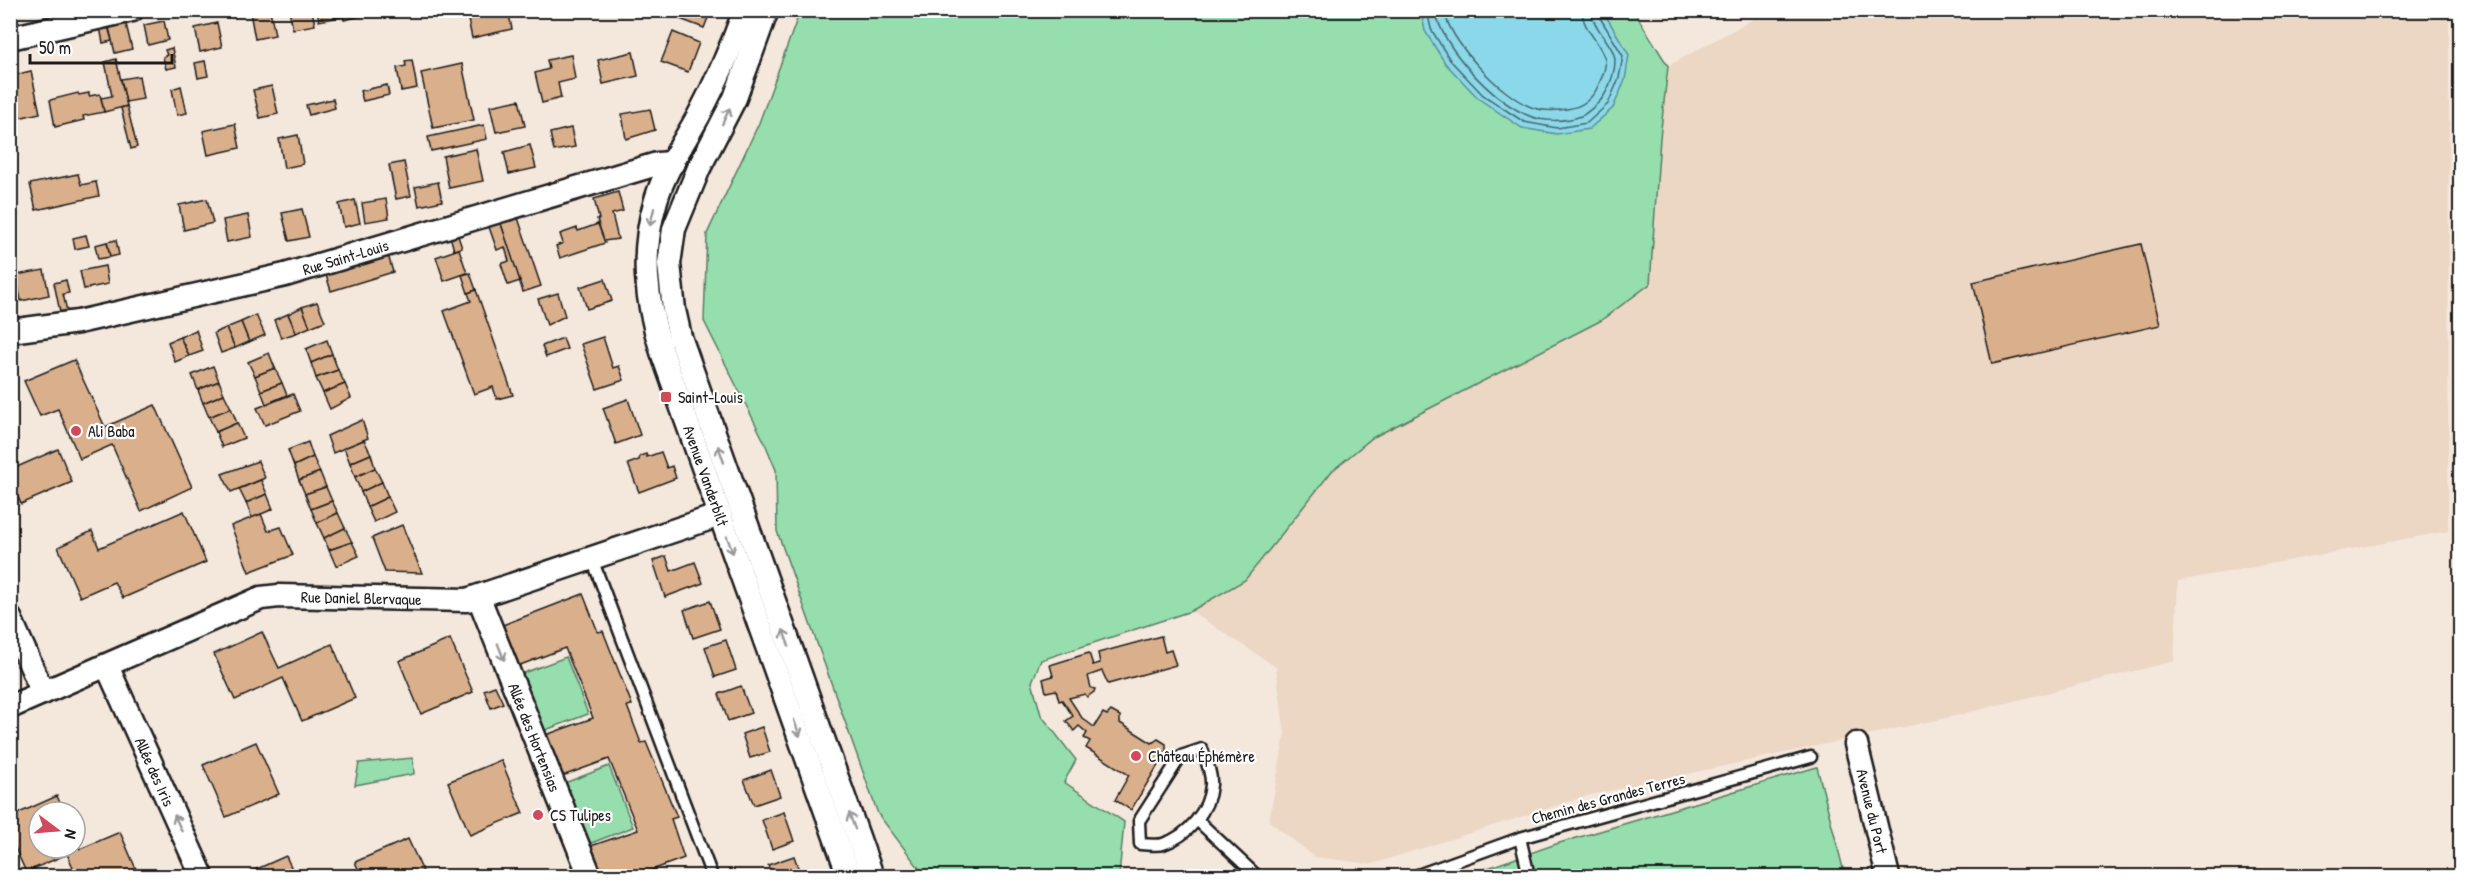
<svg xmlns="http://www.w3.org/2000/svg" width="2471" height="887" viewBox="0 0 2471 887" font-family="'Patrick Hand',sans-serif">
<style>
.built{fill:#ecd6c4}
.green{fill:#96dead;stroke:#597d64;stroke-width:1.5}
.water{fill:#8ad8e9;stroke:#5e8d97;stroke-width:1.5}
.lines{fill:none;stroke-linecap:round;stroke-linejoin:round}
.shore{stroke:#48676e;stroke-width:1.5}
.building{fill:#daaf8b;stroke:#1c1c1c;stroke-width:1.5}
.service-casing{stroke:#1c1c1c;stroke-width:15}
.minor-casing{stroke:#1c1c1c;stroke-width:27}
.service{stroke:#fff;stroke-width:10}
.minor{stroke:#fff;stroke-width:22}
.oneway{stroke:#999}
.poi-dot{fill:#d1495b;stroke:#fff;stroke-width:2}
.labels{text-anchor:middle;stroke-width:4.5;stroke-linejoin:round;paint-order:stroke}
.street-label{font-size:16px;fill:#1c1c1c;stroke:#fff}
.poi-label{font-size:16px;fill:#1c1c1c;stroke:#fff;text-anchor:start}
</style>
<rect width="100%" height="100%" fill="#f4e7dc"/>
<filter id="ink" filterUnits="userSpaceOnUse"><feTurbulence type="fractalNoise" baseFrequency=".0167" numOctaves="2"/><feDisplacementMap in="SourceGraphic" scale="12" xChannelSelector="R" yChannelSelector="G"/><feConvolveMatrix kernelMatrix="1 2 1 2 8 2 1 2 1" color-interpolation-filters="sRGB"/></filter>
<g filter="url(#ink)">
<polygon class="built" points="1762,11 2449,11 2448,531 2178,581 2174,661 1950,717 1590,795 1372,864 1315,857 1269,821 1285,734 1276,667 1191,611 1245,580 1332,471 1372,438 1600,321 1650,284 1660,138 1668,66 1752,20"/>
<g class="green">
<polygon points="800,11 1634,11 1668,66 1660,138 1650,284 1600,321 1372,438 1332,471 1245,580 1191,611 1041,660 1032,682 1041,715 1076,760 1064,782 1124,822 1119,876 922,876 919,868 878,814 777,531 776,470 764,441 704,321 707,234 759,123"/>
<polygon points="566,657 588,714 543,731 521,674"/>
<polygon points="413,758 414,774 355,785 359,763"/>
<polygon points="609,766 633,827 586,845 562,784"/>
<polygon points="1817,767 1845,876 1465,876 1556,844"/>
</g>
<polygon class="water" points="1421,11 1603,11 1629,55 1625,80 1613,108 1589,129 1557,134 1522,128 1479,99 1445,63 1425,31"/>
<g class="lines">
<g class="shore">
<polyline points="1427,10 1431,29 1450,60 1483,95 1524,122 1557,128 1587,123 1608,104 1619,78 1623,56 1599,16 1598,10"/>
<path d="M1435 10C1443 49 1491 99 1527 115 1541 122 1566 122 1581 116 1586 114 1591 109 1596 105 1607 96 1615 74 1615 60 1614 44 1592 28 1591 10"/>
<path d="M1444 10C1450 42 1500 95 1531 107 1542 111 1556 111 1567 109 1581 107 1592 100 1598 86 1601 79 1607 68 1605 60 1602 43 1582 30 1582 10"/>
</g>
</g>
<g class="building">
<polygon points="257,10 270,10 275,35 255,39 250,12"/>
<polygon points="289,10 312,10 315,25 293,29"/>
<polygon points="317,10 340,10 341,17 319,21"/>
<polygon points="342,10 370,10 370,14 344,20"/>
<polygon points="488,10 508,10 512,29 472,38 467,15"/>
<polygon points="684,10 711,10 704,28 680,19"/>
<polygon points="164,21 168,40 148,45 144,25"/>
<polygon points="217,23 222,47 200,52 195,28"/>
<polygon points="126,24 132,49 115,53 109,28"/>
<polygon points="108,26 112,41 103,43 100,27"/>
<polygon points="673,32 699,43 688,72 661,62"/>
<polygon points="172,48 176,67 166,69 163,57 167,55 165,50"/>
<polygon points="633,52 638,76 603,84 598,60"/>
<polygon points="571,55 575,79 558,83 561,98 542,103 535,73 549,69 547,60"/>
<polygon points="116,59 127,106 104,112 101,98 112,96 105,62"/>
<polygon points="412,60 417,88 401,91 397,68 406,66 405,61"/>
<polygon points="205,61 208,76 198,78 195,63"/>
<polygon points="462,64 474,120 433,128 421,73"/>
<polygon points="31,71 40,113 14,119 10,107 10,76"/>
<polygon points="139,76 143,99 126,102 121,79"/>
<polygon points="387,85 389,95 363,101 360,91"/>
<polygon points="181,86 187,113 177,115 172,89"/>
<polygon points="272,86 278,114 260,118 253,90"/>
<polygon points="78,93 79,95 89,93 89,96 100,94 104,112 83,116 84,120 55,127 50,100"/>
<polygon points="333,99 335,108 309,115 306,105"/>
<polygon points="519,100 525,126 496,132 490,106"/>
<polygon points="127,106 137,147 131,149 121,108"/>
<polygon points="650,109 655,130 626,139 622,114"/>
<polygon points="235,124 240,148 208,155 203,131"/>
<polygon points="484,125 487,139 431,151 428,137"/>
<polygon points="571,128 575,147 554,151 550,133"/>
<polygon points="298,135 303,164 284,168 279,139"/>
<polygon points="530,145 536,168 509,174 504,152"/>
<polygon points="476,149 483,181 449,188 443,156"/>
<polygon points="404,162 411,196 396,199 389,165"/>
<polygon points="78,174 81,185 96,182 99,196 36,210 30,184"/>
<polygon points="438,182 442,201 419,206 415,187"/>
<polygon points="618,192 623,211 612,214 618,239 604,241 597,219 599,219 594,199"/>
<polygon points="207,199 213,223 184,230 179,205"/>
<polygon points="386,199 389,218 365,222 362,203"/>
<polygon points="355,200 360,223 344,227 339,204"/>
<polygon points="302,209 309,237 289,241 282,213"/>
<polygon points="248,215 252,237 227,242 223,220"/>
<polygon points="517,215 541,286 523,292 500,221"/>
<polygon points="500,221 520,281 508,285 501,264 509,261 505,247 497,250 488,224"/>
<polygon points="598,224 605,243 560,258 556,246 563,243 560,234 577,228 578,231"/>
<polygon points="457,233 462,248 454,250 450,236"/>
<polygon points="86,235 89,246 75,249 73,238"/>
<polygon points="116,240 119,255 110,257 107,242"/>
<polygon points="107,242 110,257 98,259 95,245"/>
<polygon points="2141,244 2160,325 1992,364 1973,282"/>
<polygon points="459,249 467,273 444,281 436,257"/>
<polygon points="388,255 393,272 331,291 326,275"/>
<polygon points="105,266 108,284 84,289 80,271"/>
<polygon points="44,270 49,295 21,301 16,275"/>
<polygon points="470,273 476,290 468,293 462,275"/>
<polygon points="605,279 612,301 587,309 580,287"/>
<polygon points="66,280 69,293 63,294 67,311 60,312 54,283"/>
<polygon points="476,290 513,395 497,399 493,387 474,394 444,311 471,301 468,293"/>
<polygon points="558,293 565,316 547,325 538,299"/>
<polygon points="317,302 325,321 310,327 302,307"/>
<polygon points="302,307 310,327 296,333 288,314"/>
<polygon points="288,314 296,333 281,338 274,320"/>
<polygon points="256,315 265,335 249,342 241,322"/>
<polygon points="241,322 249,342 235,348 226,328"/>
<polygon points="226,328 235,348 221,353 214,333"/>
<polygon points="196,330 203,351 189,356 180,337"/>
<polygon points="180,337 189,356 175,362 168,342"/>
<polygon points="603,337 613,368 619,366 624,380 597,389 581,344"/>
<polygon points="563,338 567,349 546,357 542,346"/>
<polygon points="327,340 332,354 311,363 306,349"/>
<polygon points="269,353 275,368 255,376 248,362"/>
<polygon points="332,354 338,370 316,378 311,363"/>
<polygon points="74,360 105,427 155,405 192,487 141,511 112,445 80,459 58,409 40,416 24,381"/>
<polygon points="213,366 219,381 198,390 192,375"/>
<polygon points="275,368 282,383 261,391 255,376"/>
<polygon points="338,370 345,384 323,393 316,378"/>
<polygon points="219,381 224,394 203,403 198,390"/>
<polygon points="282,383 287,395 266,404 261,391"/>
<polygon points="345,384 351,398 330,409 323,393"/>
<polygon points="224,394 231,408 209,417 203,403"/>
<polygon points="293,394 300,411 265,425 257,408"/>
<polygon points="628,399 640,435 616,444 603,408"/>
<polygon points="231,408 237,423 216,432 209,417"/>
<polygon points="362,420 368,438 333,453 327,436"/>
<polygon points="237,423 244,438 222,447 216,432"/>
<polygon points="364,440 371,454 350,463 344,448"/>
<polygon points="308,442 313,457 294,466 288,450"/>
<polygon points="58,449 72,482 21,504 10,478 10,470"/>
<polygon points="661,452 667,468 672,466 676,478 639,492 628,464 639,460 640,456 646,454 647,457"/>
<polygon points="371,454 375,468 355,477 350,463"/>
<polygon points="313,457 320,472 299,480 294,466"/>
<polygon points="258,461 265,478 231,492 222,474"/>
<polygon points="375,468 382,482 361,492 355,477"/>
<polygon points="320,472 326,487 305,494 299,480"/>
<polygon points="261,480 267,494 246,503 239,489"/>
<polygon points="382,482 388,497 367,507 361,492"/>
<polygon points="326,487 332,501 311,509 305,494"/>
<polygon points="267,494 273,509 252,518 246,503"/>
<polygon points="388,497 395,512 374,522 367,507"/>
<polygon points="332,501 338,513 317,523 311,509"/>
<polygon points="184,511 206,562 123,598 114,582 80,597 58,547 92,531 99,548"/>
<polygon points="338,513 345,528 324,538 317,523"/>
<polygon points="261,514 268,531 281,527 293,555 249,572 231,526"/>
<polygon points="402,525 422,573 385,572 372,538"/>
<polygon points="345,528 352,542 329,550 324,538"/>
<polygon points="352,542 359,556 336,566 329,550"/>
<polygon points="666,556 671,571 695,562 703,583 665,597 653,561"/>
<polygon points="583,594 598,632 603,631 632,705 627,706 641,743 646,742 677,817 671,819 684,858 636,876 597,876 585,848 638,830 609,759 557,778 543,736 593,718 565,648 515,667 500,626"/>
<polygon points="710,601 720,629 693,638 684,610"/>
<polygon points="262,632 279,668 332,644 355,698 302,721 283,678 235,700 214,654"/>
<polygon points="1161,636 1165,652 1171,650 1176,665 1108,684 1102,671 1088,676 1091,688 1095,689 1094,692 1087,697 1085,694 1069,698 1082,718 1094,727 1103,713 1107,715 1111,711 1120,716 1120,723 1152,743 1158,739 1166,744 1166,752 1131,810 1115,800 1129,775 1086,748 1090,741 1084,738 1087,733 1079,726 1074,731 1066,721 1073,716 1062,700 1059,701 1056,690 1046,692 1043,679 1053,676 1050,665 1089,653 1093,665 1100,663 1098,653"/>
<polygon points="450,639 473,692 421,714 399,661"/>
<polygon points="726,640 736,670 715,677 705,647"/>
<polygon points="495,686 503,703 491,708 484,690"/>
<polygon points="741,686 751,713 728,721 719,694"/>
<polygon points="762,727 770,752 750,758 742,734"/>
<polygon points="256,742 279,794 226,817 203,765"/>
<polygon points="501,760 523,813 470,835 448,782"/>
<polygon points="771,770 780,796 754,805 744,780"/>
<polygon points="57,796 64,812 39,812 39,848 75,848 75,837 80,849 120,832 139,876 77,876 67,854 26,872 10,837 10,817"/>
<polygon points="784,812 794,841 772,849 762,820"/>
<polygon points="408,839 425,876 361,876 355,862"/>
<polygon points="286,856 295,876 241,876"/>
<polygon points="794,856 801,876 772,876 768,865"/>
</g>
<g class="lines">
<defs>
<g id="service">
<polyline points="592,559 712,876"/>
<path d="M1202 749C1206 760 1212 773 1211 785 1209 811 1188 836 1163 844 1157 846 1147 844 1140 844L1139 821 1181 756Z"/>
<polyline points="1197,820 1257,876"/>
<polyline points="1520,838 1529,876"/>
<polyline points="1415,876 1520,838 1811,757"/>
</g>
<g id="minor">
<path id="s1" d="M745 10C732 46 717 81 699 115 684 142 665 170 656 200 640 253 646 301 662 352L849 876"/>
<polyline points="767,10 735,98 699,168 674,229 669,264 674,310 680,337 872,876"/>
<polyline points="10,38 132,10"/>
<path id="s2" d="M10 331 78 322 285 275 657 164 673 163"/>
<path id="s3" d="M479 598 590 876"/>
<polyline points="10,618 43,693"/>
<path id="s4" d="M107 666 202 876"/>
<path id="s5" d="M10 707 261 598 279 596 467 600 720 515"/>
<path id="s6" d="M1856 744 1888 876"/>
</g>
</defs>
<use href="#service" class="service-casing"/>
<use href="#minor" class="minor-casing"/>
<use href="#service" class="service"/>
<use href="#minor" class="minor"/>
</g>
<defs><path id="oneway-shaft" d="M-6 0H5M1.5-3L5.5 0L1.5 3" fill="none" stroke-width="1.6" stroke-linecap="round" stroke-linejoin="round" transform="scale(1.5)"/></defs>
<g class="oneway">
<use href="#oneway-shaft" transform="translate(726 116) rotate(-65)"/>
<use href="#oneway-shaft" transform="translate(652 217) rotate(103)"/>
<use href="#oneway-shaft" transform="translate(721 454) rotate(-109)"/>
<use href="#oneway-shaft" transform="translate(730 545) rotate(70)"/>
<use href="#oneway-shaft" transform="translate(786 638) rotate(-110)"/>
<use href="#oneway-shaft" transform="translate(501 652) rotate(69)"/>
<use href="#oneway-shaft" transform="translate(797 728) rotate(70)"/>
<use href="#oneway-shaft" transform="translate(852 821) rotate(-110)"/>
<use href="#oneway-shaft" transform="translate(178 823) rotate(-114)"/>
</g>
</g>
<g class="poi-dot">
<rect x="660" y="391" width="12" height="12" rx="3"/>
<circle cx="76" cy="431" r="6"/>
<circle cx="1136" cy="756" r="6"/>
<circle cx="538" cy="815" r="6"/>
</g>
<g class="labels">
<g class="street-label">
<text dy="6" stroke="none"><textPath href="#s2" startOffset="344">Rue Saint-Louis</textPath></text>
<text dy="6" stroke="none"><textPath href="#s1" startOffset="496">Avenue Vanderbilt</textPath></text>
<text dy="6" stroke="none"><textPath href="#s5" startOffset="374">Rue Daniel Blervaque</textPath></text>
<text dy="6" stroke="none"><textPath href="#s3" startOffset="150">Allée des Hortensias</textPath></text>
<text dy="6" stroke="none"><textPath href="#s4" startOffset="116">Allée des Iris</textPath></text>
<text transform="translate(1608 798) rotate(-15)" y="6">Chemin des Grandes Terres</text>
<text dy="6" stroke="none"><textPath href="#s6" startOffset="69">Avenue du Port</textPath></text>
</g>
<g class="poi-label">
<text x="678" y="403">Saint-Louis</text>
<text x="88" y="437">Ali Baba</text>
<text x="1148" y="762">Château Éphémère</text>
<text x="550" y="821">CS Tulipes</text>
</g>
</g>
<rect width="2471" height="887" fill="none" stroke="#fff" stroke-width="36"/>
<rect x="18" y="18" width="2435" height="851" fill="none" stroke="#1c1c1c" stroke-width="2" filter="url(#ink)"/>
<g transform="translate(57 830) rotate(106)"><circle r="28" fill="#ffffff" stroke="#a4a4a4" stroke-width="1.5"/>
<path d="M0-4.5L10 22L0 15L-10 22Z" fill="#d1495b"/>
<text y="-9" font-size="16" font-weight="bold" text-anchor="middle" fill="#1c1c1c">N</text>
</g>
<path d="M30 54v9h142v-9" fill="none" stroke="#1c1c1c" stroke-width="3"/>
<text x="39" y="54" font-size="18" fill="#1c1c1c" stroke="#ffffff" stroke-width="4.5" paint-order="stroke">50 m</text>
</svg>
